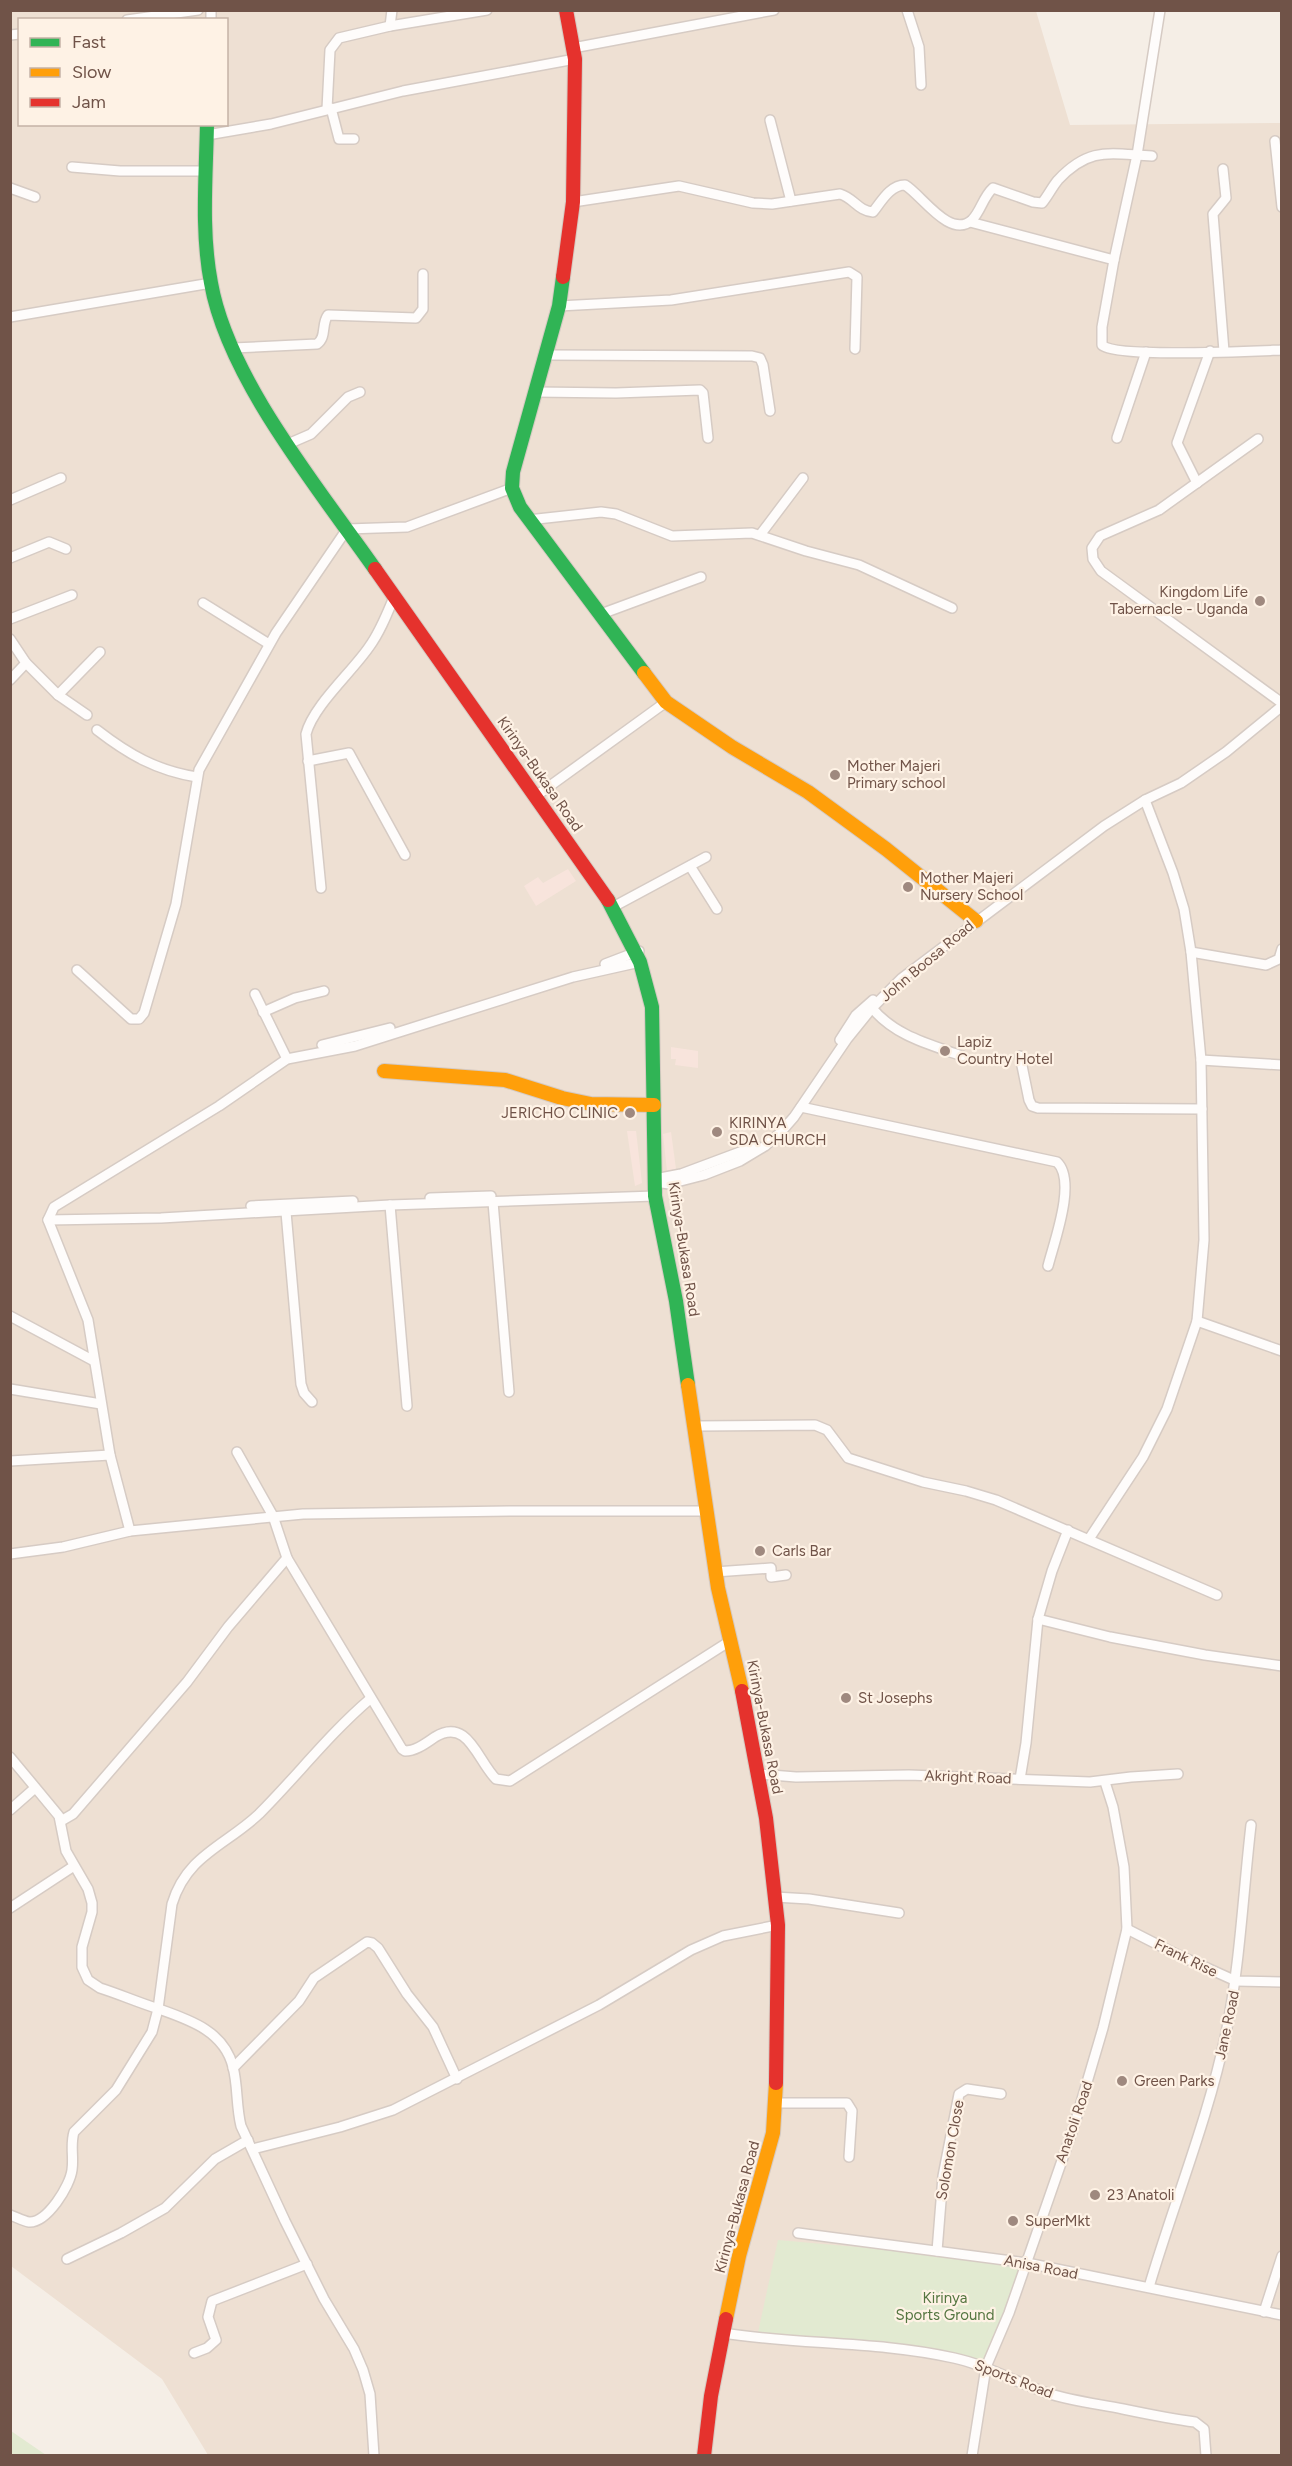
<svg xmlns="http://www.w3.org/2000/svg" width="1292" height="2466" viewBox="0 0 1292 2466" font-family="Figtree,sans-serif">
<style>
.residential{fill:#eee0d3;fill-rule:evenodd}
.commercial{fill:#f8e4dc}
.green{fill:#e2ead1}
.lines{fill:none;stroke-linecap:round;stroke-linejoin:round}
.street-casing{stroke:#d6cbc4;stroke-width:12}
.fast-casing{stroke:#d5cac2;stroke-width:16}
.slow-casing{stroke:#d5cac2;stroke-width:16}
.jam-casing{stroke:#d5cac2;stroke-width:16}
.street{stroke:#fefcfb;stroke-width:9}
.fast{stroke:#30b455;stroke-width:14}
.slow{stroke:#ff9f0a;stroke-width:14}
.jam{stroke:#e5322d;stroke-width:14}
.poi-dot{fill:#9f897f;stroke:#fef2e5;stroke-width:2}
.labels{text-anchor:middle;stroke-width:4.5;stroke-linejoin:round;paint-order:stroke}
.poi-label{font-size:15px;fill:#705348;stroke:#fef2e5;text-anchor:start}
.street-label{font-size:15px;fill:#705348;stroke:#fef2e5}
.park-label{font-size:15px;fill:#557641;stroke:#fef2e5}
</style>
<rect width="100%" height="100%" fill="#f5eee6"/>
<path class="residential" d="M10 11H1036L1070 125 1281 123V2455H208L162 2379 11 2266ZM20 20H226V124H20Z"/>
<g class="commercial">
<polygon points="568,869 576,881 536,906 524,886 538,877 543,883"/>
<polygon points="671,1047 698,1051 698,1068 675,1065 676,1059 671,1059"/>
<polygon points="627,1131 636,1131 642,1183 635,1186"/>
<polygon points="671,1132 676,1169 667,1171 663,1134"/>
</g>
<g class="green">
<polygon points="778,2240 1026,2262 981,2367 886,2347 757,2337"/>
<polygon points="11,2431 46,2455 11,2455"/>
</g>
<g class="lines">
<defs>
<g id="street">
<polyline points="907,10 919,47 921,85"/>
<path d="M1160 10 1137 155 1114 260 1102 327V345C1115 358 1255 351 1282 350"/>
<polyline points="127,20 198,10"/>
<polyline points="211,20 211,10"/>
<polyline points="390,26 392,10"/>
<polyline points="10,35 20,34"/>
<polyline points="573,48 774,10"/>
<polyline points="331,108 339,139 354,139"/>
<polyline points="327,109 330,50 339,38 390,26 487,10"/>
<polyline points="770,120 791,201"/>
<polyline points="207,135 271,124 403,91 575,59"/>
<polyline points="1275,141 1282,207"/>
<polyline points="72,167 120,171 207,171"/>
<polyline points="1223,169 1226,198 1213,214 1224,351"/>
<polyline points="10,188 35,197"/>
<path d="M573 202 679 186 753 203 772 204 840 194C854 198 858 211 873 212 881 202 890 185 905 185 921 194 950 240 972 220 981 211 983 197 993 188L1033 202 1042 203C1048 196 1052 187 1058 180 1090 146 1110 154 1152 156"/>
<polyline points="970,222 1114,260"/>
<polyline points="559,306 671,300 849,272 857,277 855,349"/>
<polyline points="10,317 211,283"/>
<path d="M233 348 317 344C327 337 321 324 328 315L416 318 423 309V274"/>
<polyline points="546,355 752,356 760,358 763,365 770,411"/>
<polyline points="535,392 616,393 700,390 703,393 708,438"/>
<polyline points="1117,438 1146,352"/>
<polyline points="1258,439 1159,510 1100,536 1092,548 1093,559 1101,571 1282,703"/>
<polyline points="288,444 311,434 348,397 360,392"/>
<polyline points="1197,483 1177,443 1210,351"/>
<polyline points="10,500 61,478"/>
<polyline points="528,520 601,512 616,514 672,536 752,533 806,551 859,565 952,608"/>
<polyline points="760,535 803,478"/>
<polyline points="10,558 49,542 66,549"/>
<polyline points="203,603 269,644"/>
<polyline points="601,614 701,577"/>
<polyline points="10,619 72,595"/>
<polyline points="10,639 26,663 10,680"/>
<polyline points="26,663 58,695 100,652"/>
<polyline points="58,695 87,715"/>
<path d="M97 730C128 754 157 771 197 777"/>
<polyline points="308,761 349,753 405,855"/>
<polyline points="536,796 666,702"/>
<polyline points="690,866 717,909"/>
<path d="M321 888 306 734C313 706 352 672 369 647 380 632 387 614 394 597"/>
<polyline points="613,907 706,857"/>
<polyline points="1191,952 1266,965 1279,959 1282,949"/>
<polyline points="605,964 639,951"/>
<polyline points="77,970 131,1019 139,1019 144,1013 176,904 199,770 276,633 347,529 407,527 512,488"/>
<polyline points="255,994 287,1059"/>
<path d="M872 1008C895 1036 929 1044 962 1056"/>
<polyline points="263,1012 295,998 324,991"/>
<polyline points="840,1040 856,1015 873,1000"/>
<polyline points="322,1045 390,1028"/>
<polyline points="1020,1056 1029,1100 1032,1106 1038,1108 1202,1109"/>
<polyline points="1201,1060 1282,1065"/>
<path d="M801 1107 1057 1162C1077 1181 1054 1242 1048 1266"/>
<polyline points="655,1179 681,1174 756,1146"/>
<polyline points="655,1182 669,1184 704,1175 740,1161 765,1146 780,1133 794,1117 847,1039 872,1008 902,978 1104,826 1145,800 1181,783 1226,752 1282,706"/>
<polyline points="430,1198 491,1196"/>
<polyline points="493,1202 509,1392"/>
<polyline points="390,1205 407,1406"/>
<polyline points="251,1206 353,1201"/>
<polyline points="286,1212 301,1384 304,1393 312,1402"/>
<polyline points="48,1220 161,1218 390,1205 655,1196"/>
<polyline points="10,1316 94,1361"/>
<polyline points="1197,1321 1282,1351"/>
<polyline points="10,1389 101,1404"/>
<polyline points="695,1426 815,1425 827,1430 848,1458 923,1482 966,1491 996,1500 1217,1595"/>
<path d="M237 1452 273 1516 287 1558 402 1749 405 1751C416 1751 426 1743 435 1737 468 1717 477 1760 496 1779L510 1781 730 1641"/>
<polyline points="10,1461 110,1455"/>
<polyline points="130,1531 110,1455 88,1320 48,1220 54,1207 219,1106 287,1059 355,1046 573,977 640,962"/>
<polyline points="1089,1539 1143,1457 1167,1409 1197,1321 1204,1240 1201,1060 1191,952 1184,909 1173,873 1145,800"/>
<polyline points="10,1554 63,1547 130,1531 303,1514 512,1511 705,1511"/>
<polyline points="715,1572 771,1568 771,1577 786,1575"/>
<polyline points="1038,1619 1110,1637 1205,1655 1282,1666"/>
<path d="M10 1757 59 1816 66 1851 88 1889 92 1903V1912L82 1947V1967L88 1980 100 1988C119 1994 137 2002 156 2008 187 2019 224 2030 233 2067 238 2086 236 2106 241 2126L285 2221 324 2299 354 2349 363 2370 370 2394 374 2456"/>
<polyline points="758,1774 796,1777 909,1775 1090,1782 1131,1777 1178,1774"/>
<polyline points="1020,1779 1026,1743 1038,1619 1052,1571 1068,1530"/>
<polyline points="10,1810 35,1788"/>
<polyline points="61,1821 73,1814 187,1682 228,1627 287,1558"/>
<polyline points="775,1897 809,1899 899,1913"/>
<polyline points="10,1908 74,1866"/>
<polyline points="1127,1929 1176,1954 1236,1981 1282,1982"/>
<polyline points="233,2068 299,2001 314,1978 367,1942 372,1943 378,1948 407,1994 433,2027 457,2079"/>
<polyline points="776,2103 847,2103 852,2111 849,2157"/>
<polyline points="253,2149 340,2127 393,2110 599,2005 691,1950 723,1936 778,1925"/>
<path d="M10 2215C16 2217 23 2221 29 2222 47 2223 70 2186 72 2170 74 2157 70 2145 74 2132L116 2090 152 2032 158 2009 172 1904C187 1855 225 1846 259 1814 297 1776 329 1734 370 1699"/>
<polyline points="798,2233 1027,2263 1282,2315"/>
<polyline points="937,2251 943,2176 959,2094 967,2089 1001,2094"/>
<polyline points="67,2259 121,2233 165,2208 215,2159 248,2140"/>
<path d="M1149 2287C1174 2202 1208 2120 1226 2033 1240 1965 1243 1894 1251 1825"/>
<polyline points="1264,2312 1282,2256"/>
<path d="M723 2333C799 2345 877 2341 954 2358 987 2365 1015 2382 1047 2393 1072 2401 1098 2404 1123 2409 1147 2414 1171 2419 1195 2422L1204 2429 1206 2456"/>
<polyline points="194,2353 207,2348 216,2340 208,2317 212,2301 307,2264"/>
<polyline points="972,2456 986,2367 1009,2313 1075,2123 1103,2028 1127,1929 1124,1867 1113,1807 1105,1782"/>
</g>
<g id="fast">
<path d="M207 124C206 177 201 231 211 283 228 379 319 489 375 569"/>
<polyline points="563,277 559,306 513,472 512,488 520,507 644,673"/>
<polyline points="608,900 640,962 652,1007 655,1196 676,1301 688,1385"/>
</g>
<g id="slow">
<polyline points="644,673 666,702 732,747 808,792 886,849 976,921"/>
<polyline points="384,1071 505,1080 562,1098 591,1104 654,1105"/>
<polyline points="688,1385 718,1588 742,1691"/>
<polyline points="726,2319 739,2256 773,2133 776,2083"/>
</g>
<g id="jam">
<polyline points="563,277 573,202 575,59 566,10"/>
<polyline points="375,569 608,900"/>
<polyline points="742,1691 766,1818 778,1925 776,2083"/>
<polyline points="704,2456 711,2396 726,2319"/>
</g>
</defs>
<use href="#street" class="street-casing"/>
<use href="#fast" class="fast-casing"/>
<use href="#slow" class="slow-casing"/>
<use href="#jam" class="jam-casing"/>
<use href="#street" class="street"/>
<use href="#fast" class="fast"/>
<use href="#slow" class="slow"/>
<use href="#jam" class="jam"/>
</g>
<g class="poi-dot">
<circle cx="1260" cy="601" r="6"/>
<circle cx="835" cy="775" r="6"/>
<circle cx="908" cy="887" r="6"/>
<circle cx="945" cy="1051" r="6"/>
<circle cx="630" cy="1113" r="6"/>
<circle cx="717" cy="1132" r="6"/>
<circle cx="760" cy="1551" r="6"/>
<circle cx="846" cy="1698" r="6"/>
<circle cx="1122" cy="2081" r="6"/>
<circle cx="1095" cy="2195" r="6"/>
<circle cx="1013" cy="2221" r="6"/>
</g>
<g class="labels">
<g class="poi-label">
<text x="1248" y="597" text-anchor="end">Kingdom Life<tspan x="1248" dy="17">Tabernacle - Uganda</tspan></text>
<text x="847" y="771">Mother Majeri<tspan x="847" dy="17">Primary school</tspan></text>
<text x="920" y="883">Mother Majeri<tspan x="920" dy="17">Nursery School</tspan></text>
<text x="957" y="1047">Lapiz<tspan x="957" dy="17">Country Hotel</tspan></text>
<text x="618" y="1118" text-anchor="end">JERICHO CLINIC</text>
<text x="729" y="1128">KIRINYA<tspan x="729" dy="17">SDA CHURCH</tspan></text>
<text x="772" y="1556">Carls Bar</text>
<text x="858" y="1703">St Josephs</text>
<text x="1134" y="2086">Green Parks</text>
<text x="1107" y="2200">23 Anatoli</text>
<text x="1025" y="2226">SuperMkt</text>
</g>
<g class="street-label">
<text transform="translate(540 774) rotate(55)" y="5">Kirinya-Bukasa Road</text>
<text transform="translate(927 961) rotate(-40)" y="5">John Boosa Road</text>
<text transform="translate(684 1249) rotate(81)" y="5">Kirinya-Bukasa Road</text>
<text transform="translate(765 1727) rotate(79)" y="5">Kirinya-Bukasa Road</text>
<text transform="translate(968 1777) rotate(2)" y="5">Akright Road</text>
<text transform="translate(1186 1958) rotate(26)" y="5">Frank Rise</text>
<text transform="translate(1227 2025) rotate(-78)" y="5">Jane Road</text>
<text transform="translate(1074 2122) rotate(-71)" y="5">Anatoli Road</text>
<text transform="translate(950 2150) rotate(-80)" y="5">Solomon Close</text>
<text transform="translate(737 2207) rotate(-75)" y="5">Kirinya-Bukasa Road</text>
<text transform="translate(1041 2267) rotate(11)" y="5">Anisa Road</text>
<text transform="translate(1014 2379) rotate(21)" y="5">Sports Road</text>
</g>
<g class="park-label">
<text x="945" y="2303">Kirinya<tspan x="945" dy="17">Sports Ground</tspan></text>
</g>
</g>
<rect width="1292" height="2466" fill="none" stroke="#705348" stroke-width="24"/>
<rect x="18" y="18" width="210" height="108" fill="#fef2e5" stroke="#c5b2a6" stroke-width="1.5"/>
<rect x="30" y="38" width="30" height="9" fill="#30b455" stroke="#c5b2a6" stroke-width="1.5"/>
<text x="72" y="48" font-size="18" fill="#705348">Fast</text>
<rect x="30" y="68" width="30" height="9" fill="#ff9f0a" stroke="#c5b2a6" stroke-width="1.5"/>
<text x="72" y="78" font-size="18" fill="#705348">Slow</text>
<rect x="30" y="98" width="30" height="9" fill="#e5322d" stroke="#c5b2a6" stroke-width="1.5"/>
<text x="72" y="108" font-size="18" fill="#705348">Jam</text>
</svg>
